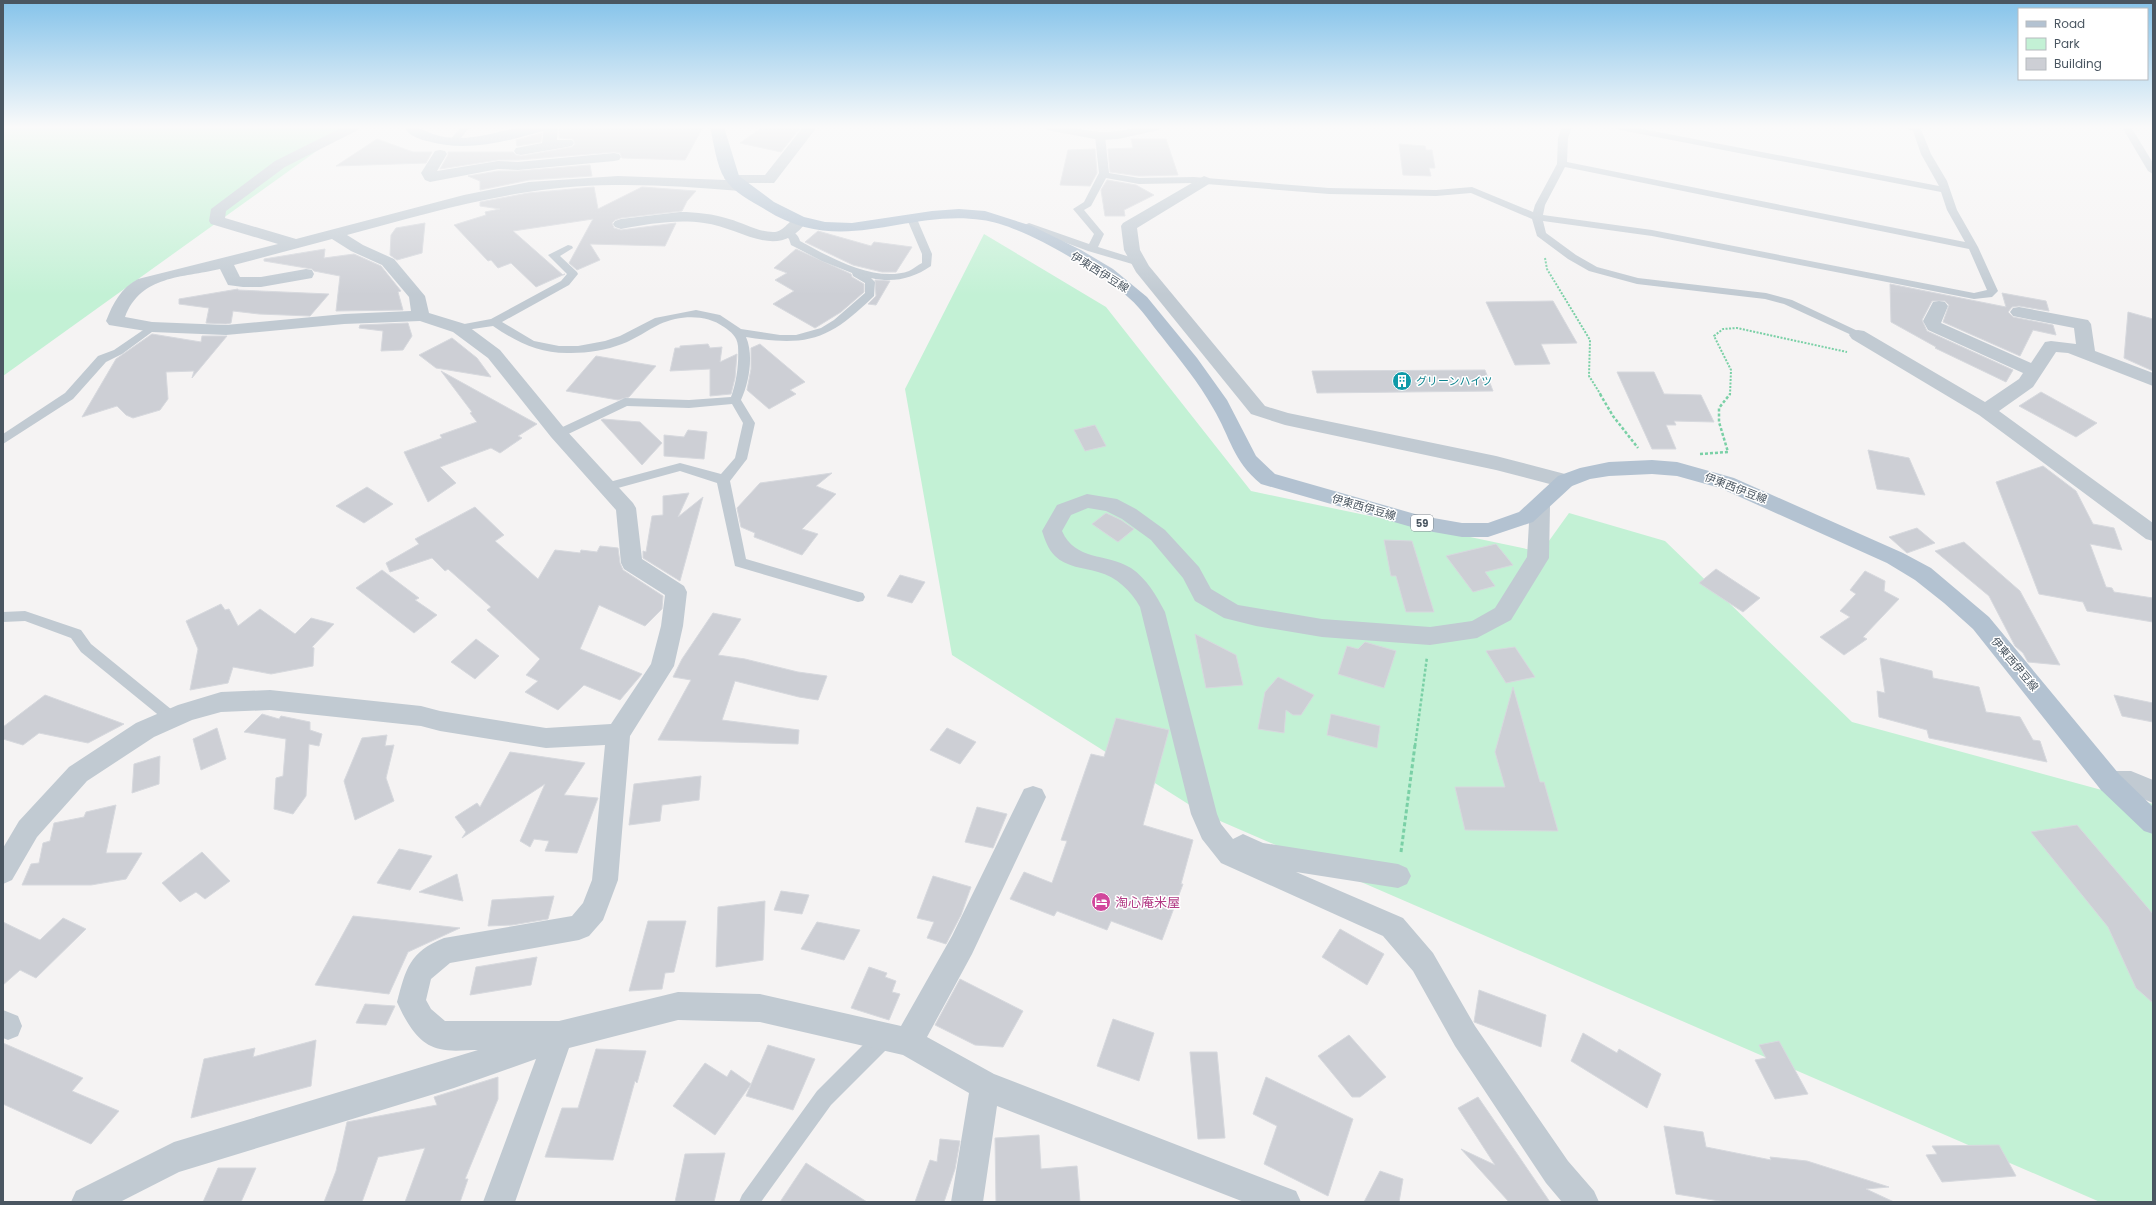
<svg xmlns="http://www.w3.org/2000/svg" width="2156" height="1205" viewBox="0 0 2156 1205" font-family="Poppins,'Noto Sans JP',sans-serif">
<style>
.green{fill:#c3f1d5}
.building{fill:#cdcfd5;stroke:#d7d9de}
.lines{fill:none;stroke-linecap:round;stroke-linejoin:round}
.path-far2{stroke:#7ad0a6;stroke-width:2;stroke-dasharray:2 1.5;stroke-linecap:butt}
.path-far1{stroke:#7ad0a6;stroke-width:2.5;stroke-dasharray:3 2;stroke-linecap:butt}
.path{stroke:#7ad0a6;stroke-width:3;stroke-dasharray:4 2.5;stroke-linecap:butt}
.lane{fill:#c1cad2;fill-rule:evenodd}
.street{fill:#c1cad2;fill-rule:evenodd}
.primary{fill:#b3c2d1;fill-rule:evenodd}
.labels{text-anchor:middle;stroke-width:3;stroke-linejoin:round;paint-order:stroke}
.shield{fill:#fff;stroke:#808990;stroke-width:1}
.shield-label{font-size:10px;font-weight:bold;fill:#4a5661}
.street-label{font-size:11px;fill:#4a5661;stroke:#fff}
.culture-label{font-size:11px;fill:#0d838f;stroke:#fff;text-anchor:start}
.near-hotel-label{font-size:13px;fill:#b23c85;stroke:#fff;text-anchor:start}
</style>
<rect width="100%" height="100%" fill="#f5f3f3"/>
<g class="green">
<polygon points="3,127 350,127 3,376"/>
<polygon points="984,234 1106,307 1251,491 1541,552 1569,513 1665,541 1852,722 2153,804 2153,1202 2100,1202 1204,814 952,655 905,389"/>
</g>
<g class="building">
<polygon points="574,127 703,127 685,160 622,158 620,153 614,152 518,160 498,160 440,169 448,155 448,152 513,152 516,155 521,156 572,147 575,144 573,139 559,138 559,129 573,128"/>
<polygon points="763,127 801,127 781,152 740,143"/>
<polygon points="542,133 541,142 517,146 516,140"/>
<polygon points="377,139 413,152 432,152 426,163 336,166"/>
<polygon points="1131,139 1166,139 1178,175 1139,176 1110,172 1108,149 1133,148"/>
<polygon points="1399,144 1425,146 1426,150 1432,150 1435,168 1429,168 1431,176 1403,175"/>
<polygon points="1095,149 1097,173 1090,186 1060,185 1068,150"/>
<polygon points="590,165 592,176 529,180 480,190 480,181 468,176 498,171 518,171"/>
<polygon points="1107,180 1136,185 1154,195 1124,210 1125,216 1105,216 1101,190"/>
<polygon points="594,187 598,209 642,187 696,191 687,201 682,211 621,218 615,220 612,223 614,228 621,230 676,223 665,246 590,244 600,260 577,270 569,263 593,219 513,231 563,275 565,274 536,287 511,263 498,268 491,260 488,261 454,225 486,215 485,212 500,209 480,206 480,202 528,193"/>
<polygon points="425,223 422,253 397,260 390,255 391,235 396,228"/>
<polygon points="818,231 871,246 874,242 912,247 896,272 882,272 853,265 805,242"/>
<polygon points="325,249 324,258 354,254 381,266 401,291 398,292 403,310 336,311 340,276 314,271 312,269 264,261 264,259"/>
<polygon points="796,249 851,274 852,277 864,284 864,292 841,312 815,328 773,304 794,291 775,280 787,273 774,268"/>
<polygon points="875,280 890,281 876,305 868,304 876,296"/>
<polygon points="1890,284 2006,307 2002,293 2046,301 2049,311 2019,306 2012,307 2008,312 2013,317 2053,325 2056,335 2033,330 2020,356 1943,322 1949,305 1945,301 1932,301 1922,320 1927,331 2013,370 2006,382 1935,348 1936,347 1891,322"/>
<polygon points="238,289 238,290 329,294 310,316 259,314 233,311 231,323 226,324 206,323 209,308 179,304 179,299"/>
<polygon points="1553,301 1577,343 1541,344 1550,364 1515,365 1486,302"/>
<polygon points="2128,312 2153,319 2153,371 2124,358"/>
<polygon points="408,323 412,336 403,350 381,351 383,331 359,328 360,325"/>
<polygon points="152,334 201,342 202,336 227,336 192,378 194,371 166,372 168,399 160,410 133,418 126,415 117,406 82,417 116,359"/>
<polygon points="452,338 477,358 491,377 436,368 419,355"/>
<polygon points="708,344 710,348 722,347 720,362 737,354 735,378 731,394 710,396 710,369 670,371 675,348 680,348 680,346"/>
<polygon points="760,344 805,382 790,390 796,394 769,409 747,390 751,369 751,348"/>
<polygon points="596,356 656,366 629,397 618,400 566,391"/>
<polygon points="1485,370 1493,391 1317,393 1312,371"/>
<polygon points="441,371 537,424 518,436 522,438 500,453 491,448 440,467 456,483 428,502 404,452 442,438 440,435 477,422 470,413 472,412"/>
<polygon points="1617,372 1654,372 1664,394 1701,395 1714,422 1674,421 1676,425 1666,425 1676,449 1652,449"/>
<polygon points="2041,392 2097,423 2076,437 2019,406"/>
<polygon points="603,419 640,422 662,443 642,465 601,420"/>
<polygon points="1095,425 1106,446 1085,451 1074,430"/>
<polygon points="688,430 707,432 704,459 664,456 664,435 684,437"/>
<polygon points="1868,450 1909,458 1925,495 1877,489"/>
<polygon points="2043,466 2076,491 2093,524 2114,528 2122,550 2090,544 2106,587 2112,588 2114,592 2153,598 2153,622 2087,611 2083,602 2039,594 1996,482"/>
<polygon points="832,473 816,486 836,494 802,529 818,534 802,555 754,537 755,533 741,527 737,508 760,483"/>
<polygon points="367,487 393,504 364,523 336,506"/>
<polygon points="689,493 678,517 703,497 680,581 643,558 643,551 646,552 652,516 663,515 663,496"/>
<polygon points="475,507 504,535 495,541 538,579 555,550 580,553 581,550 597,552 600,546 618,548 620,563 623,570 663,596 662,609 645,626 599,605 580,649 642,674 620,700 584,685 558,710 525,692 538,681 526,675 540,659 487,610 491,607 448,569 445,571 432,558 390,572 386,563 419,544 415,539"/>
<polygon points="1106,513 1121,520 1134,529 1118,542 1092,524"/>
<polygon points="1917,528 1935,543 1907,553 1889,537"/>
<polygon points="1384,540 1412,541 1434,612 1406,612 1396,576 1391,576"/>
<polygon points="1964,542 2020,591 2060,665 2028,662 2023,653 2015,646 1989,596 1935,551"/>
<polygon points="1496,544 1513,565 1485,572 1495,586 1473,592 1446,556"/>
<polygon points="1716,569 1760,598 1743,612 1699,583"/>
<polygon points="382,570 419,598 415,600 437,615 414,633 356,588"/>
<polygon points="1865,571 1885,581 1884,591 1899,599 1863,637 1867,639 1844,655 1820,637 1850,617 1840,611 1856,594 1850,590"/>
<polygon points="900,575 925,582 912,603 887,596"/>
<polygon points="221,604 225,610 229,609 238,626 260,609 295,634 311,618 334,624 312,647 314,648 313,666 271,674 233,667 228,683 190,690 198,649 186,621"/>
<polygon points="713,613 741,619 718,655 745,659 798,672 827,676 818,700 799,697 735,681 722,720 799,730 798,744 658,740 691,680 673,677 682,659"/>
<polygon points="1195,634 1236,655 1243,685 1206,688"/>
<polygon points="476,639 499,656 475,679 451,662"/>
<polygon points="1365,642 1396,651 1384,688 1338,674 1347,646 1358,649"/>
<polygon points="1515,647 1535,677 1506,683 1486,651"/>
<polygon points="1880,658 1932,671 1933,678 1979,687 1986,712 2020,717 2033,740 2040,741 2047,762 1929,738 1927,730 1879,717 1877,691 1885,693"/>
<polygon points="1278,677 1314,695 1301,715 1293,715 1286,710 1284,733 1258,729 1265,692"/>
<polygon points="1513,687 1540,782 1544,782 1558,831 1465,830 1455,787 1505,787 1495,752"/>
<polygon points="45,695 124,724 88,743 39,733 23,745 3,739 3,727"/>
<polygon points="2114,695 2153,703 2153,722 2122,716"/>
<polygon points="262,714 279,719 281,716 310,722 310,730 322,734 319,746 309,744 306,796 293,814 274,809 276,778 283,776 286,739 244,732"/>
<polygon points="1331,714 1380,726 1377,748 1327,735"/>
<polygon points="1116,718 1169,730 1143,825 1193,840 1181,884 1183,884 1162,940 1111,921 1107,930 1057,911 1054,916 1010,899 1024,872 1052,883 1067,841 1061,840 1091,754 1104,757"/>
<polygon points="217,728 226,759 201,770 193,739"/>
<polygon points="947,728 976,742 960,764 930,750"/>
<polygon points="387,735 385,746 394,745 386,778 394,801 355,820 344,781 362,738"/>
<polygon points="510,752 585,763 564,795 598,798 577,853 545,851 549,841 534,839 530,847 520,841 545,784 462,838 466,832 455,817 477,803 480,807"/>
<polygon points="160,756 159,784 132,793 134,764"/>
<polygon points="701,776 699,800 662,805 660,821 629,825 634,784"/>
<polygon points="116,805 106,853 142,853 126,879 91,885 22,885 31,864 39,863 43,843 50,841 54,823 84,817 86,812"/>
<polygon points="977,807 1007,814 993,848 965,842"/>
<polygon points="2077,825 2153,914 2153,1003 2136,988 2108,927 2031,832"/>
<polygon points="399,849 432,856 410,890 377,883"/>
<polygon points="202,852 230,881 205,899 196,892 180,902 162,883"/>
<polygon points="457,874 463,901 419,892"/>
<polygon points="933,876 971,887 961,915 946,944 927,938 934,922 917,918"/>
<polygon points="781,891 809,895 802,914 774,910"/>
<polygon points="554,896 548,919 512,925 488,926 492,900"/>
<polygon points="765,901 763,960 716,967 718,907"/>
<polygon points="353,916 460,928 408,952 389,994 315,985"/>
<polygon points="63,918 86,929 36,978 20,970 3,985 3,922 40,940"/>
<polygon points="648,921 686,921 674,972 665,973 662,989 629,991"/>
<polygon points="817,922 860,930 844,960 801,949"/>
<polygon points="1340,929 1384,954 1367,985 1322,957"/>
<polygon points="537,957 531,985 470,995 476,967"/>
<polygon points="869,967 887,973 885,977 896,981 892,992 900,994 889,1020 851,1008"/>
<polygon points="960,979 1023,1011 1003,1047 975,1045 935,1025"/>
<polygon points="1479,990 1546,1015 1541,1047 1474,1022"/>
<polygon points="365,1004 395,1006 386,1025 356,1023"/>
<polygon points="1113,1019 1154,1033 1139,1081 1097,1066"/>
<polygon points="1583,1033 1617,1053 1619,1049 1661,1074 1647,1108 1571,1061"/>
<polygon points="1349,1035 1386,1077 1360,1097 1352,1097 1318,1056"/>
<polygon points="316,1040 311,1086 191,1118 204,1059 255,1048 253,1057"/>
<polygon points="1779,1041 1808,1094 1775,1099 1755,1060 1766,1058 1759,1045"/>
<polygon points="3,1043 83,1078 72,1091 119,1111 91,1144 3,1104"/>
<polygon points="768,1045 815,1059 793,1110 746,1096"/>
<polygon points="596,1049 646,1051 637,1083 635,1081 613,1160 545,1157 562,1108 578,1108"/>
<polygon points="1190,1052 1217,1052 1225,1138 1198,1139"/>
<polygon points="705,1063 727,1077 731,1070 751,1084 715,1135 673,1106"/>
<polygon points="498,1077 498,1099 465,1179 468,1179 460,1202 405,1202 425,1148 378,1157 362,1202 324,1202 336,1171 347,1122 437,1105 434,1097"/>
<polygon points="1266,1077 1353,1119 1328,1196 1264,1164 1277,1126 1253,1114"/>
<polygon points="1478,1097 1522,1161 1550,1202 1509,1202 1461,1149 1495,1165 1458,1108"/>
<polygon points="1664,1126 1703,1132 1706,1147 1771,1160 1770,1157 1807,1161 1889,1187 1866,1189 1894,1202 1726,1202 1676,1194"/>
<polygon points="1039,1135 1041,1169 1077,1166 1080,1202 996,1202 995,1138"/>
<polygon points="940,1139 960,1141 955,1169 944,1202 915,1202 930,1160 937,1162"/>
<polygon points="1999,1145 2016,1176 1942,1182 1926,1155 1937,1154 1932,1146"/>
<polygon points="725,1153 714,1202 675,1202 685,1154"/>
<polygon points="806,1163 867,1202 780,1202"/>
<polygon points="218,1168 256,1168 241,1202 203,1202"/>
<polygon points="1380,1171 1403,1179 1399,1202 1364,1202"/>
</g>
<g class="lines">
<g class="path-far2">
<polyline points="1545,258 1547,269 1590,340 1589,376 1601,395"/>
<polyline points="1730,395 1731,370 1714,336 1723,329 1737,328 1847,352"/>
</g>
<g class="path-far1">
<polyline points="1600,394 1613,416 1638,448"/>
<polyline points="1700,454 1728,452 1719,422 1719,408 1730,394"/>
<polyline points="1415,746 1427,657"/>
</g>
<polyline class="path" points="1401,852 1415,745"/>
<g class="lane">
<polygon points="461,127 470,127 456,144 450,144 448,142"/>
<path d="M1562 127H1572L1568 138 1567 162 1965 242 1947 210 1941 192 1620 130 1615 127H1632L1939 186 1921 154 1913 131 1901 127H1920L1931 154 1947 181 1957 210 1978 247 1998 291 1992 297 1974 299 1652 236 1543 221 1546 233 1576 255 1597 267 1638 278 1766 293 1792 300 1862 333 1864 335 1858 338 1784 304 1765 299 1637 284 1589 271 1568 259 1537 236 1532 219 1471 193 1436 196 1329 194 1194 183 1139 184 1106 178 1091 206 1084 210 1104 234 1098 247 1143 261 1144 263 1139 266 1088 251 1029 229 1023 231 1018 228 1029 223 1089 244 1094 234 1073 209 1084 202 1099 173 1095 136 1100 133 1105 136 1109 173 1139 178 1194 177 1329 188 1436 190 1472 187 1533 212 1535 205 1557 164 1558 138ZM1565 167 1969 249 1987 290 1974 293 1652 230 1543 215 1545 205Z"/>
<polygon points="2122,127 2131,127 2153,163 2153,174 2148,171"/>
<path d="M912 216 917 219 932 254 931 266C912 279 893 283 871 278L875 282 874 296C829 340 808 347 746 337 754 355 749 383 741 400L755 423 747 459 730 481 746 559 863 593 865 597 863 601 858 602 735 566 717 483 680 471 607 491 602 490 601 487 602 484 680 463 721 474 735 458 743 423 732 404 689 408 627 406 562 437H554L552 434 554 431 625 398 689 400 731 397C737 381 739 362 738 346 737 336 731 332 724 327 706 314 680 315 660 324 647 330 636 339 622 344 607 350 588 353 571 353 540 354 518 343 493 326L459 331 453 328 459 325 491 319 561 281 567 274 548 255 568 245 572 246 573 248 560 256 577 272 578 274 569 285 502 322 534 341 559 346H578L605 341 620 336 655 318 696 310 720 315 741 329 780 335H796L821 328 834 320 865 293V283L853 276 852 273 822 261 791 245 789 239 783 233 784 231C792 229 798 234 800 241 829 257 875 283 909 271 913 269 918 265 922 263V254L907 219Z"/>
<polygon points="152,324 158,327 156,329 122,354 106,362 73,399 3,444 3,434 65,393 98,356 114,350"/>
<polygon points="25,611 81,630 91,644 177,714 180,718 177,722 172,724 167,722 81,652 71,638 25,621 3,622 3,612"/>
<polygon points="885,1028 892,1030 894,1037 892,1044 831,1105 761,1202 739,1202 742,1195 817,1091 878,1030"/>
</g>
<g class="street">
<path d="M343 127H360L358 130 285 167 226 211 225 218 296 239 464 195 529 182 618 176 726 180 724 178 727 175H765L803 127H817L774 183H746L748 186 745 189 740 191C670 185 598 181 528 192 467 201 407 219 347 235L363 245 394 259 425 296 429 313 465 324 500 350 565 429 633 503 636 508 642 559 684 586 687 592 683 626 674 666 630 736 618 880 603 920 589 936 579 940 450 963 431 979 426 1000 431 1009 445 1021H559L678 992 760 994 901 1026 952 936 1024 789 1033 786 1042 789 1046 797 972 954 927 1037 994 1074 1296 1191 1301 1202H1244L997 1106 983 1202H951L969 1093 903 1055 760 1022 678 1020 569 1048 515 1202H483L536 1059 454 1088 179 1172 120 1202H71L76 1191 174 1142 478 1050C466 1050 451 1052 440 1049 418 1045 405 1020 397 1002 406 969 409 952 444 938L572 916 583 903 592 880 605 745 546 748 440 731 421 726 270 710 221 712 192 720 154 737 87 781 37 837 12 880 3 884V848L19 821 69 767 136 723 178 705 221 692 270 690 421 706 440 711 546 728 611 724 651 664 661 626 665 595 624 569 621 563 616 510 551 437 488 358 453 332 420 321 344 324 226 335 152 332 109 325 106 321C113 303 121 288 138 279L278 244 211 224 209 221 211 209 275 161ZM332 239 351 251 382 265 409 297 411 311 344 314 226 325 152 322 125 317C141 275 182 278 220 269L228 285 243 287H261L312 278 314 274 312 270 306 269 261 277H240L234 265Z"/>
<polygon points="544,127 558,127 557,140 572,140 574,143 572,146 567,147 521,155 516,154 514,151 516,148 542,143"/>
<path d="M1045 127C1064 124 1081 130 1100 132 1121 133 1141 124 1161 127L1159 130 1118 139 1100 140 1052 131 1047 130Z"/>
<polygon points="440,150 445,151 447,154 437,171 498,161 518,162 614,153 619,154 621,157 619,160 614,161 518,170 498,169 430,182 425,180 421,173 435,151"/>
<polygon points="1204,176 1209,178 1212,181 1209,184 1137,228 1140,250 1149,266 1265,406 1288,413 1496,456 1565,474 1572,476 1575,481 1572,486 1565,488 1496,470 1285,425 1251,414 1136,272 1124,250 1121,226 1123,223"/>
<path d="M680 212C697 212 713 214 729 219 744 223 758 232 773 232 787 232 789 214 805 218L807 221C778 263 741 227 704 223 676 219 648 224 621 229L615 227 613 224 615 221 621 219Z"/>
<polygon points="1939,301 1945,302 1948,306 1941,323 2031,363 2045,342 2051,341 2076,344 2074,328 2013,316 2010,312 2013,308 2019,307 2088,320 2091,324 2095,351 2153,373 2153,386 2068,353 2056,352 2033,387 1999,411 2153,523 2153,541 2146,539 1979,415 1852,339 1849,335 1852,331 1858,330 1864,331 1985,402 2019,379 2023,373 1928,330 1923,321 1933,302"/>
<path d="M1087 494 1117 499 1136 509 1165 530 1199 567 1211 589 1238 605 1322 619 1430 627 1472 621 1495 608 1527 557 1530 506 1533 501 1540 499 1547 501 1550 506 1549 558 1511 620 1477 638 1430 645 1322 637 1256 626 1224 618 1195 601 1183 578 1151 540 1122 519 1106 511 1088 508 1071 515 1062 531C1075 561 1106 553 1131 568 1147 579 1156 595 1165 612L1217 814 1221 824 1233 839 1243 834 1263 843 1398 864 1407 868 1411 876 1407 884 1398 888 1296 872 1403 918 1433 953 1475 1026 1568 1161 1594 1191 1599 1202H1562L1546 1183 1455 1046 1413 971 1383 936 1221 863 1202 839 1191 814 1140 607C1131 591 1117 577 1098 572 1084 568 1066 567 1055 556 1048 549 1045 540 1042 531L1057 505Z"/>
<polygon points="2110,771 2131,771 2153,780 2153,803 2129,793 2110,793 2101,790 2098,782 2101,774"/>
<polygon points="3,1010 18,1016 22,1026 18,1036 8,1040 3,1038"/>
</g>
<g class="primary">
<path d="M404 127C416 125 422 130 433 134 442 137 451 138 460 138 490 138 521 122 549 127L547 130C507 141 468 153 427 141 418 139 408 135 404 127Z"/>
<path d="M710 127H724L739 176 774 202 804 217 825 222 852 223 932 211 959 209 985 211 1032 226 1081 250 1113 269 1147 297 1197 358 1227 400 1256 456 1275 474 1422 516 1462 523H1488L1519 512 1558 476 1580 468 1609 462 1652 460 1677 462 1734 478 1903 553 1931 568 1989 617 2119 774 2153 807V834L2144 831 2101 790 1973 629 1944 603 1915 580 1887 563 1720 488 1677 476 1652 474 1609 476 1590 479 1572 486 1533 522 1488 537H1462L1422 530 1261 484C1232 460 1231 438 1213 408 1199 383 1180 360 1162 337 1151 324 1142 309 1129 298 1117 286 1102 277 1088 268 1061 251 1014 224 982 220 904 209 843 258 766 210 753 202 734 193 725 179 716 165 714 143 710 127Z"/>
</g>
</g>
<linearGradient id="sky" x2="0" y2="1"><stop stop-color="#85c3ea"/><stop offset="0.43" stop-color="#fafafa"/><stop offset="1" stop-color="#fafafa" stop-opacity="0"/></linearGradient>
<rect width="2156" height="295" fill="url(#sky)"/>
<defs>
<symbol id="building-disc" viewBox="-11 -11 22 22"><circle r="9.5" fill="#0f9aa8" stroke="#fff"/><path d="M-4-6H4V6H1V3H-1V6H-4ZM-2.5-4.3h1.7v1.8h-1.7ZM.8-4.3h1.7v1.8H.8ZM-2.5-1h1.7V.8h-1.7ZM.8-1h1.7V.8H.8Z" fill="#fff"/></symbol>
<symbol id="hotel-disc" viewBox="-11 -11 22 22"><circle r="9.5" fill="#d1479c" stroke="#fff"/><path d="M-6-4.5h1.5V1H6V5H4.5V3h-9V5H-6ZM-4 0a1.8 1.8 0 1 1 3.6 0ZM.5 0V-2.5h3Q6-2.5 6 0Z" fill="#fff"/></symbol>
</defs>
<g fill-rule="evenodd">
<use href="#building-disc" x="1391" y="370" width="22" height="22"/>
<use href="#hotel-disc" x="1090" y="891" width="22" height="22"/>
</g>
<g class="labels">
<rect class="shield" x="1411" y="515" width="22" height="16" rx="3"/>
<g class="shield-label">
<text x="1422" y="527">59</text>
</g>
<g class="street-label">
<text transform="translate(1100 272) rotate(32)" y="4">伊東西伊豆線</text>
<text transform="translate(1736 488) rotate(21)" y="4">伊東西伊豆線</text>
<text transform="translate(1364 507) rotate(16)" y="4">伊東西伊豆線</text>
<text transform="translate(2015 664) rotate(50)" y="4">伊東西伊豆線</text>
</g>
<g class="culture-label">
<text x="1416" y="385">グリーンハイツ</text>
</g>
<g class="near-hotel-label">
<text x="1115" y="907">淘心庵米屋</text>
</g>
</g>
<rect width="2156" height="1205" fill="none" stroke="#4a5661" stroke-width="8"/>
<rect x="2018" y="8" width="130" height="72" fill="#ffffff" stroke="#b7bbc0"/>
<rect x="2026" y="21" width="20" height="6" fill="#b3c2d1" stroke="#b7bbc0"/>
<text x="2054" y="28" font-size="12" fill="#4a5661">Road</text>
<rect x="2026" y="38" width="20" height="12" fill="#c3f1d5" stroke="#b7bbc0"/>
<text x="2054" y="48" font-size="12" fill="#4a5661">Park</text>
<rect x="2026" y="58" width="20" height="12" fill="#cdcfd5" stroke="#b7bbc0"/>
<text x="2054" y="68" font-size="12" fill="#4a5661">Building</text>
</svg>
